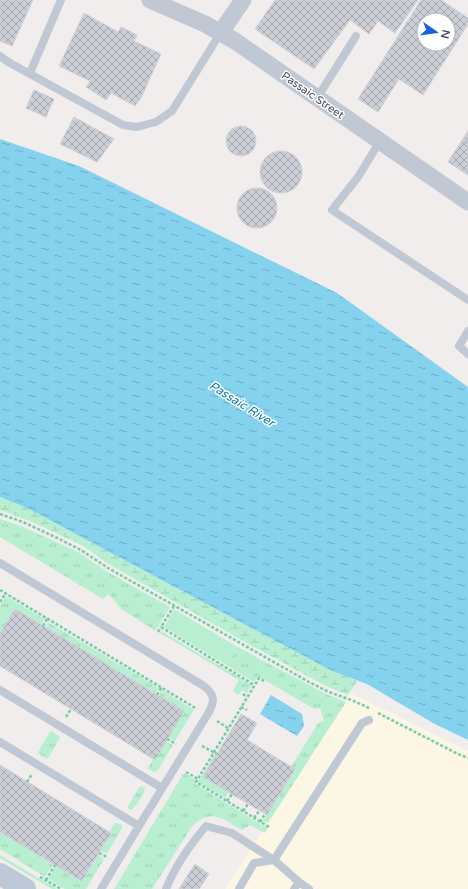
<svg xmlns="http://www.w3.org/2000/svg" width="468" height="889" viewBox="0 0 468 889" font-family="'Varela Round',sans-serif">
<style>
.commercial{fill:#fcf6e4}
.grass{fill:url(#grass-tufts)}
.wetland{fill:url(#wetland-marsh)}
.park{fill:#b8efd1}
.water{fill:url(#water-ripples)}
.building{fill:url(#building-cross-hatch);stroke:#d0d2d9;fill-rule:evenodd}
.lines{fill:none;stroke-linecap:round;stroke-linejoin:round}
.path{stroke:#70cea5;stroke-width:2.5;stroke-dasharray:3 2;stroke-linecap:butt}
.lane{stroke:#bfc8d3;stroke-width:8}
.street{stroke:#bfc8d3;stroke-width:17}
.secondary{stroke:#bec9d7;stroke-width:22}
.labels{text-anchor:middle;stroke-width:3;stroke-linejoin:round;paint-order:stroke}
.street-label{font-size:11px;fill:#444f5a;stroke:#fff}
.water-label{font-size:12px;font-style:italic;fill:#087eaa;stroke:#fff}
</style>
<defs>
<pattern id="grass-tufts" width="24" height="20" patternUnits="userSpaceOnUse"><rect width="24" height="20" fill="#b8efd1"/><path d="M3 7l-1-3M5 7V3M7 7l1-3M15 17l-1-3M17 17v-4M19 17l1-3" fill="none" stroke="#9fcfb6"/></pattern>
<pattern id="wetland-marsh" width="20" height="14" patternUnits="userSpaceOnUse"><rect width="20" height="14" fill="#b8efd1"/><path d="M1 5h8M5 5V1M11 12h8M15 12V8" fill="none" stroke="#9fcfb6"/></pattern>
<pattern id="water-ripples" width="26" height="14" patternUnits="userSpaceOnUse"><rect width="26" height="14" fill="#84d2ee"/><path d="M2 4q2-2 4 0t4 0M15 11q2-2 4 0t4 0" fill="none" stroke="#6eadc4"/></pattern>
<pattern id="building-cross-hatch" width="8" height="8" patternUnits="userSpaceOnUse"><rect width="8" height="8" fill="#cbced5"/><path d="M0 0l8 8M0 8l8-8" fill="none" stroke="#a6aab0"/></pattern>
</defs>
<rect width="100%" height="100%" fill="#f0edec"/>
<polygon class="commercial" points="351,693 468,751 468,889 225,889"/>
<g class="grass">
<polygon points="0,519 21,526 78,552 106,571 170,607 156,630 154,630 121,609 109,594 103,599 0,537"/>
<polygon points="6,596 44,619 41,625 0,634 0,606"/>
<polygon points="48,622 159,688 155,694 45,627"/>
<polygon points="161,631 252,685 247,693 242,690 239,695 234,692 233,690 239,680 160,633"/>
<polygon points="234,645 326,694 346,702 268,823 263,821 295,769 291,767 318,723 324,721 320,708 314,709 258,676 254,682 223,663 230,660 235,651"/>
<polygon points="162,690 194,710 175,741 168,737 159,696"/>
<polygon points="51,731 60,737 49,757 47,759 38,753 38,752 49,733"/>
<polygon points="166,741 173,745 158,770 154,772 148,769 148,768 153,759 155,760"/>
<polygon points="214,755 216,756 203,777 229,792 225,798 198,782"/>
<path d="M183 774H186L196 780 194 783 265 827 266 826 268 827 265 833 250 825 242 830C223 818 209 807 191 828L152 889H114Z"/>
<path d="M140 786 145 788C144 795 137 805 131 810L128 808V806Z"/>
<polygon points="115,823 117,823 122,825 122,828 107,854 101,851 111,833 110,831"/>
<polygon points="0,832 53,864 45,877 0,849"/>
<polygon points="0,855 57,889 52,889 0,858"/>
<polygon points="98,855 104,859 86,889 65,889 48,879 56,866 82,881"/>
</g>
<polygon class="wetland" points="0,497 27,508 332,671 357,681 348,695 333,689 324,685 252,646 107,563 85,547 73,541 30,521 0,510"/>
<polygon class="park" points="174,609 234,645 235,651 230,660 223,663 164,627"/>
<g class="water">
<polygon points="0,139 79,166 337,293 468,387 468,740 433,723 367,684 332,671 27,508 0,497"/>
<polygon points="271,695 302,714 304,726 297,736 260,714"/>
</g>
<g class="building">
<polygon points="0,0 33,0 12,46 0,41"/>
<polygon points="275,0 418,0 395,33 378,21 369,34 350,20 314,69 255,29"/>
<path d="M421 0H441L468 18V24L423 95 399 79 378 112 358 99ZM424 20H448V44H424Z"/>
<polygon points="84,13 118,32 121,27 137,35 134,41 161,54 141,98 135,106 111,93 106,100 86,87 90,81 59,66"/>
<polygon points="34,90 54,99 46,117 26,108"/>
<polygon points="74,117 114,139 97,162 60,144"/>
<circle cx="241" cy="141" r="15"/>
<polygon points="468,131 468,175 448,162"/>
<circle cx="281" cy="172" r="21"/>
<circle cx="257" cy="208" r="20"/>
<polygon points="15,609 184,711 155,760 0,666 0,634"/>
<polygon points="241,714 257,723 247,740 295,769 267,815 203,777"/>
<polygon points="0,765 111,833 82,881 0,832"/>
<polygon points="195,864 209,874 199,889 179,889"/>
</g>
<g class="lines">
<g class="path">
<polyline points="0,514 23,522 53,536 81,550 108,568 309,682 329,692 354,701 369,708"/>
<polyline points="0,590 197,709"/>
<polyline points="0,602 5,594"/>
<polyline points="174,606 161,627 254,685"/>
<polyline points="43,626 47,619"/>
<polyline points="158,632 161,627"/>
<polyline points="264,681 259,678 196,782 269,827"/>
<polyline points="243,694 247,697"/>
<polyline points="157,695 161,688"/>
<polyline points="241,707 247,710"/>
<polyline points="378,713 458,754 468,758"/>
<polyline points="66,717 71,709"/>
<polyline points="217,721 228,728"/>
<polyline points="167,739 176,744"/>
<polyline points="202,746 217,754"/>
<polyline points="186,772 198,779"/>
<polyline points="27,782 32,774"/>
<polyline points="227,801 232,794"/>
<polyline points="243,811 248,804"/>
<polyline points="254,818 259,811"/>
<polyline points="260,822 265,814"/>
<polyline points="99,853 107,857"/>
<polyline points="40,877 61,889"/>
<polyline points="46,880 55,865"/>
</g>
<g class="lane">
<polyline points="0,56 10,63 123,125 137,127 156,122 172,111 221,32"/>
<polyline points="30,73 61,0"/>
<polyline points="317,98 356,36"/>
<polyline points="380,141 358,177 332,210 468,300"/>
<polyline points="468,331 459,346 468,354"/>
<path d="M0 563 204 686C215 695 215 700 209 712L139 826 101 889"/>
<polyline points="0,690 162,788"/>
<polyline points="0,742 139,826"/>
<path d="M166 889C175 866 190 845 206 826L232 833 274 860"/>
<polyline points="239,889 254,863 274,860"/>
<polyline points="294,889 299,882"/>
<polyline points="309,889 299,882 274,860 362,723 369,720"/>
</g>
<g class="street">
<polyline points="150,0 205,24 235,41 468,202"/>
<polyline points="221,32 243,0"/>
</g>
<polyline class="secondary" points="0,874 25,889"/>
</g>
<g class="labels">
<g class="street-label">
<text transform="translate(313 95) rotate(35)" y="4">Passaic Street</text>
</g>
<g class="water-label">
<text transform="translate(242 404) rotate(32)" y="4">Passaic River</text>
</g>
</g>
<g transform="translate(436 32) rotate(103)"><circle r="19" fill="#ffffff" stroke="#b4b9bd"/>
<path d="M0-3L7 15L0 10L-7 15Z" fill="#1462e2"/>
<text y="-6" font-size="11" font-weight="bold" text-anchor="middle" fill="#444f5a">N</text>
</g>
</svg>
